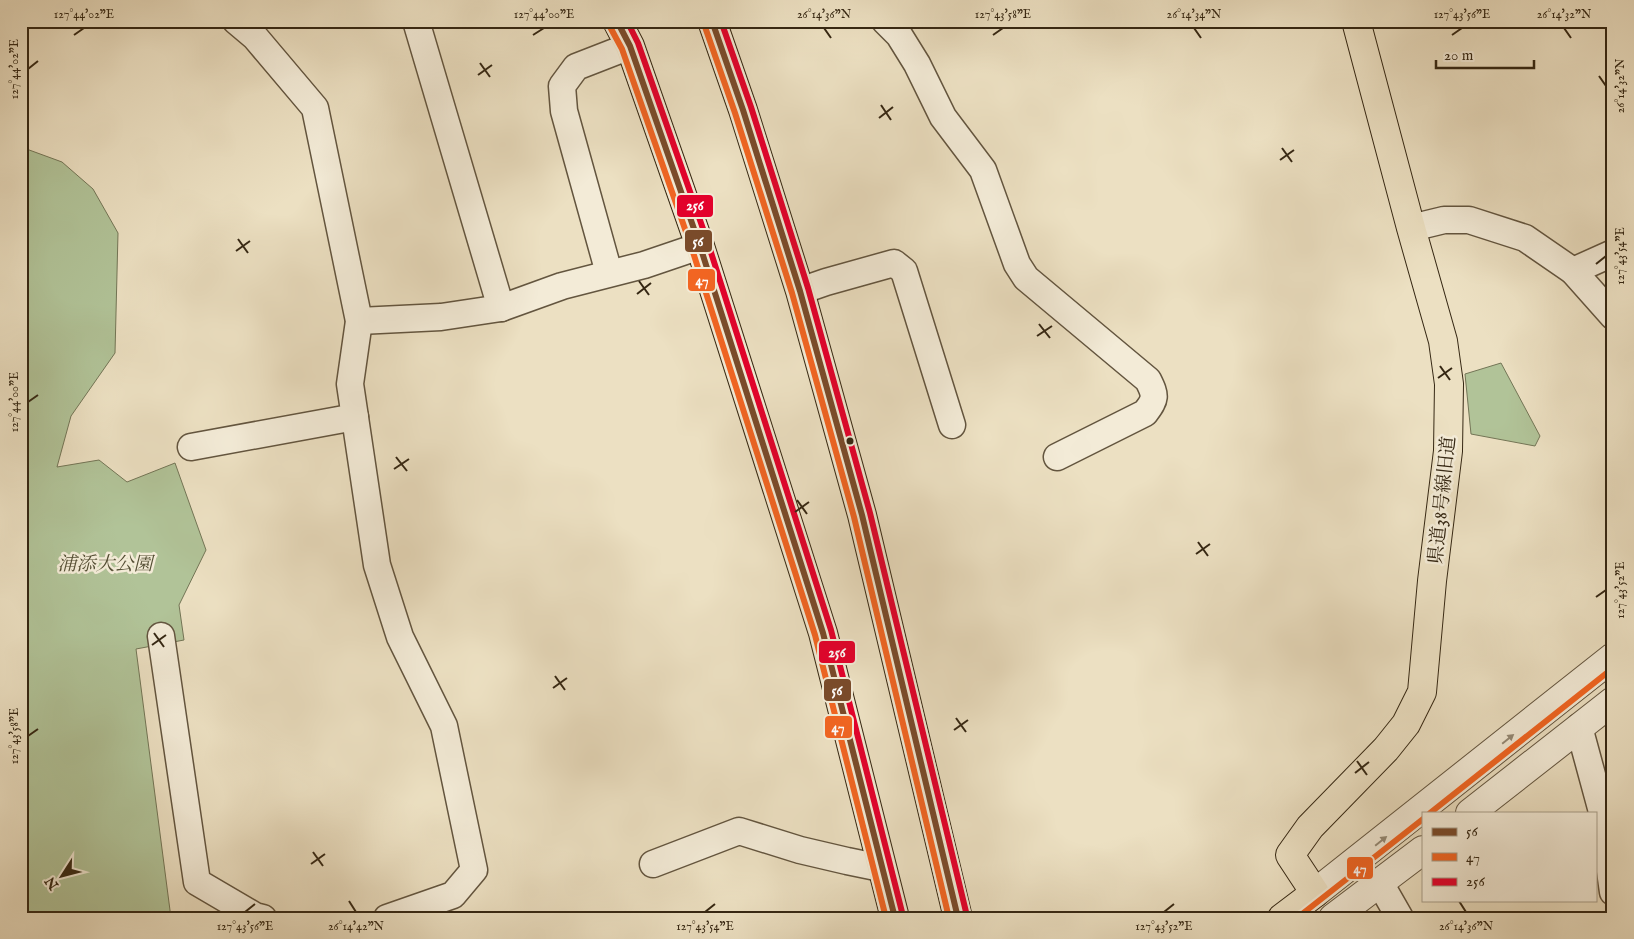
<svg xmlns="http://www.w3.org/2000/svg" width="1634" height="939" viewBox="0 0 1634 939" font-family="'IM FELL English','Noto Serif JP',serif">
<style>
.green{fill:#b1c398;stroke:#737556}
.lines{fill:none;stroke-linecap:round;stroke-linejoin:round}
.minor-casing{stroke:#63553f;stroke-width:29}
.tertiary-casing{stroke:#63553f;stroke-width:30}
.primary-casing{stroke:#352713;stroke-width:30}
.minor{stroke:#f3ebd7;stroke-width:26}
.tertiary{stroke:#f3ebd7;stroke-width:28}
.primary{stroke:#ece0c2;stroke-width:28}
.bus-1-casing{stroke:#f3ebd7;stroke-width:10}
.bus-2-casing{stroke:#f3ebd7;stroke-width:10}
.bus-3-casing{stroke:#f3ebd7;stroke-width:10}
.bus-1{stroke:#7a4b2a;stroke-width:6}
.bus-2{stroke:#f26522;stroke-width:6}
.bus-3{stroke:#e4002b;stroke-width:6}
.oneway{fill:#948975}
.ticks{fill:none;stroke:#352713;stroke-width:2}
.bus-dot{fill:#352713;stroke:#f3ebd7;stroke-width:2}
.labels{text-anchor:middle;stroke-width:5;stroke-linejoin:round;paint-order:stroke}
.street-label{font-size:19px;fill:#352713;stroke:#f3ebd7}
.park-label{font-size:19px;font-style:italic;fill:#544e34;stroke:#f3ebd7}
.line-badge{stroke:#f3ebd7;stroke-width:2}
.badge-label{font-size:14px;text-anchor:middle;font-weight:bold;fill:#fff}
.neatline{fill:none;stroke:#352713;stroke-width:2}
.ticks-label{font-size:12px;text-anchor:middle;fill:#352713}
</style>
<rect width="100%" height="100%" fill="#ece0c2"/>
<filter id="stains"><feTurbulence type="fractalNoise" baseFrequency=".004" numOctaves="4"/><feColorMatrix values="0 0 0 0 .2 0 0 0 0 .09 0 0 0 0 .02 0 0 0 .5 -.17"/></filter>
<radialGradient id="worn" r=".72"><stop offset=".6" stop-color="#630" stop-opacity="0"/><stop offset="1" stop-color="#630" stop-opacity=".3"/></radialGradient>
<g class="green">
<polygon points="21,147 62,162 93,189 118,233 115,353 71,416 57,467 99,460 127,482 175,463 206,550 179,605 184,640 136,649 171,918 21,918"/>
<polygon points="1501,363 1540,436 1535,446 1471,434 1465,374"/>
</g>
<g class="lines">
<defs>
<g id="minor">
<polyline points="236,21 255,37 315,108 359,321 350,384 377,565 400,637 444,726 474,870 453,895 387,918"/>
<polyline points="416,21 501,308"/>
<path d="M885 21 899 35 917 64 943 117 983 170 1017 264 1026 278 1148 380C1156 396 1156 399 1145 413L1057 457"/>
<polyline points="1411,228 1444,220 1469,220 1525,238 1573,271 1613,316"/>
<polyline points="1573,271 1613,253"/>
<polyline points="609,273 564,111 562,86 576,67 630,46"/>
<polyline points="800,291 826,282 894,263 904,271 952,425"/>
<polyline points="359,321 441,317 501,308 562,286 644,265 700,246"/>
<polyline points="191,447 355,417"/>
<polyline points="161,636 197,882 255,916 263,918"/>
<polyline points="1579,727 1601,808 1613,892"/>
<polyline points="653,864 739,831 800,850 847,861 881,868"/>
<polyline points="1380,883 1400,918"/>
</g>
<g id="tertiary">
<polyline points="1470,813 1613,701"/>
<polyline points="1315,893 1613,657"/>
<polyline points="1333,918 1423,850"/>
</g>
<g id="primary">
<polyline points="617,21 630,46 700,246 823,633 895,918"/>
<polyline points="712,21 743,110 800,291 862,515 958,918"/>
<polyline points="1282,918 1315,893 1290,855 1310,827 1386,749 1406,724 1422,692 1432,581 1448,451 1449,384 1443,341 1411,228 1356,21"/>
</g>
</defs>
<use href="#minor" class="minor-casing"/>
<use href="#tertiary" class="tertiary-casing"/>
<use href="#primary" class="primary-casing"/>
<use href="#minor" class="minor"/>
<use href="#tertiary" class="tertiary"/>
<use href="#primary" class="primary"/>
<defs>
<g id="bus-1">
<polyline points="617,21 630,46 700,246 823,633 895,918"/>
<polyline points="712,21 743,110 800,291 862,515 958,918"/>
</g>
<g id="bus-2">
<polyline points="704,24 735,113 792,293 854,517 949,918"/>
<polyline points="609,25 622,49 692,249 815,635 886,918"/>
<polyline points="1430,813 1613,668"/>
<polyline points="1297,918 1423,819"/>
</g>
<g id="bus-3">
<polyline points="627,21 638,43 708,243 831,630 903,916"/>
<polyline points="721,21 751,107 808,288 870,513 967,916"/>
</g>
</defs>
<use href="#bus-1" class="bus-1-casing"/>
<use href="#bus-2" class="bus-2-casing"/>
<use href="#bus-3" class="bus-3-casing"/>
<use href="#bus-1" class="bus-1"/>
<use href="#bus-2" class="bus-2"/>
<use href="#bus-3" class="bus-3"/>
</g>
<defs><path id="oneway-solid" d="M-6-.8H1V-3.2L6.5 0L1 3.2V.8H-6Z" transform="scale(1.25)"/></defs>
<g class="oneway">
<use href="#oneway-solid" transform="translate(1508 739) rotate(-39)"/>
<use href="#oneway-solid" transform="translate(1381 841) rotate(-39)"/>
</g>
<path class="ticks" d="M824 28 831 38M1194 28 1201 38M1564 28 1571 38M74 35 84 28M533 35 544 28M993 35 1003 28M1452 35 1462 28M480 63 490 77M28 69 38 61M478 75 492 65M1599 76 1606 86M881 105 891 120M879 118 893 107M1282 148 1292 162M1280 160 1294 150M238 239 248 253M236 251 250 241M1596 264 1606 256M639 281 649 295M637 294 651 283M1039 324 1050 338M1037 336 1052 326M1440 366 1450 380M1438 378 1452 368M28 402 38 395M396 457 407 471M394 469 409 459M797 500 807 514M795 512 809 502M1198 542 1208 556M1196 554 1210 544M1596 597 1606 590M154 633 164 647M152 645 166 635M555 676 565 690M553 688 567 678M956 718 966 732M954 730 968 720M28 736 38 729M1357 761 1367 775M1355 773 1369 762M313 852 323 866M311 864 325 854M349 901 356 912M1459 901 1466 912M245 912 255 904M705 912 715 904M1164 912 1174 904"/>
<circle class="bus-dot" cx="850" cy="441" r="4.5"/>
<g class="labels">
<g class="street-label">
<text transform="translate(1441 500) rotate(-84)" y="7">県道38号線旧道</text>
</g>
<g class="park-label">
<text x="105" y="570">浦添大公園</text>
</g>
</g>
<g class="line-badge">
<rect x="676" y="194" width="38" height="24" rx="5" fill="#e4002b"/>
<rect x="684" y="229" width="29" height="24" rx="5" fill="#7a4b2a"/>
<rect x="687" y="268" width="29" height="24" rx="5" fill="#f26522"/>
<rect x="818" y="640" width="38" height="24" rx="5" fill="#e4002b"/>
<rect x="823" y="678" width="29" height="24" rx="5" fill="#7a4b2a"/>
<rect x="824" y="715" width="29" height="24" rx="5" fill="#f26522"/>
<rect x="1346" y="856" width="28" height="24" rx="5" fill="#f26522"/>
</g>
<g class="badge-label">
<text x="695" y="210">256</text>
<text x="698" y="246">56</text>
<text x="702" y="285">47</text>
<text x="837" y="657">256</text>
<text x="837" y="695">56</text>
<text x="838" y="732">47</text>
<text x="1360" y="873">47</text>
</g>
<rect width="1634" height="939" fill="none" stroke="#ece0c2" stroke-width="55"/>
<rect x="1422" y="812" width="175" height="90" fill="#f3ebd7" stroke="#a79d89"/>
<rect x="1432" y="828" width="25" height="8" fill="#7a4b2a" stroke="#a79d89"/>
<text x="1466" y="836" font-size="15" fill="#352713">56</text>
<rect x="1432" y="853" width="25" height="8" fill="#f26522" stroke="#a79d89"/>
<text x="1466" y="862" font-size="15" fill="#352713">47</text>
<rect x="1432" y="878" width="25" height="8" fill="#e4002b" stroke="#a79d89"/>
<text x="1466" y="886" font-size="15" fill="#352713">256</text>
<g transform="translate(62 876) rotate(234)" stroke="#f3ebd7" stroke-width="4" paint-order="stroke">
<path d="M0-4L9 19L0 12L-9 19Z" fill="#352713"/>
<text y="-8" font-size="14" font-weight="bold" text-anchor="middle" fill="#352713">N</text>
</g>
<path d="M1436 60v8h98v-8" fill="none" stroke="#352713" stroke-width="2.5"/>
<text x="1444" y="60" font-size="15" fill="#352713" stroke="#f3ebd7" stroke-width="4" paint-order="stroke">20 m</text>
<rect x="28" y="28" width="1578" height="884" class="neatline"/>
<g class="ticks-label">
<text x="84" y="18">127°44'02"E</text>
<text x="544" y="18">127°44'00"E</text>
<text x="824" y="18">26°14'36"N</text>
<text x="1003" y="18">127°43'58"E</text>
<text x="1194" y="18">26°14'34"N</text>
<text x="1462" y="18">127°43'56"E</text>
<text x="1564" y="18">26°14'32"N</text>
<text transform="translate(14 69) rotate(-90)" y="4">127°44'02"E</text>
<text transform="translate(1620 86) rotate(-90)" y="4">26°14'32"N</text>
<text transform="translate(1620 256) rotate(-90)" y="4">127°43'54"E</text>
<text transform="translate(14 402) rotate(-90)" y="4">127°44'00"E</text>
<text transform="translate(1620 590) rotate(-90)" y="4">127°43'52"E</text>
<text transform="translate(14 736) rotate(-90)" y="4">127°43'58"E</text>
<text x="245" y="930">127°43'56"E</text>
<text x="356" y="930">26°14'42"N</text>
<text x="705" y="930">127°43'54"E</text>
<text x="1164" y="930">127°43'52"E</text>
<text x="1466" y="930">26°14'36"N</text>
</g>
<rect width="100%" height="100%" filter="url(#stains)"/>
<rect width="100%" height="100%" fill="url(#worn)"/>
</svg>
